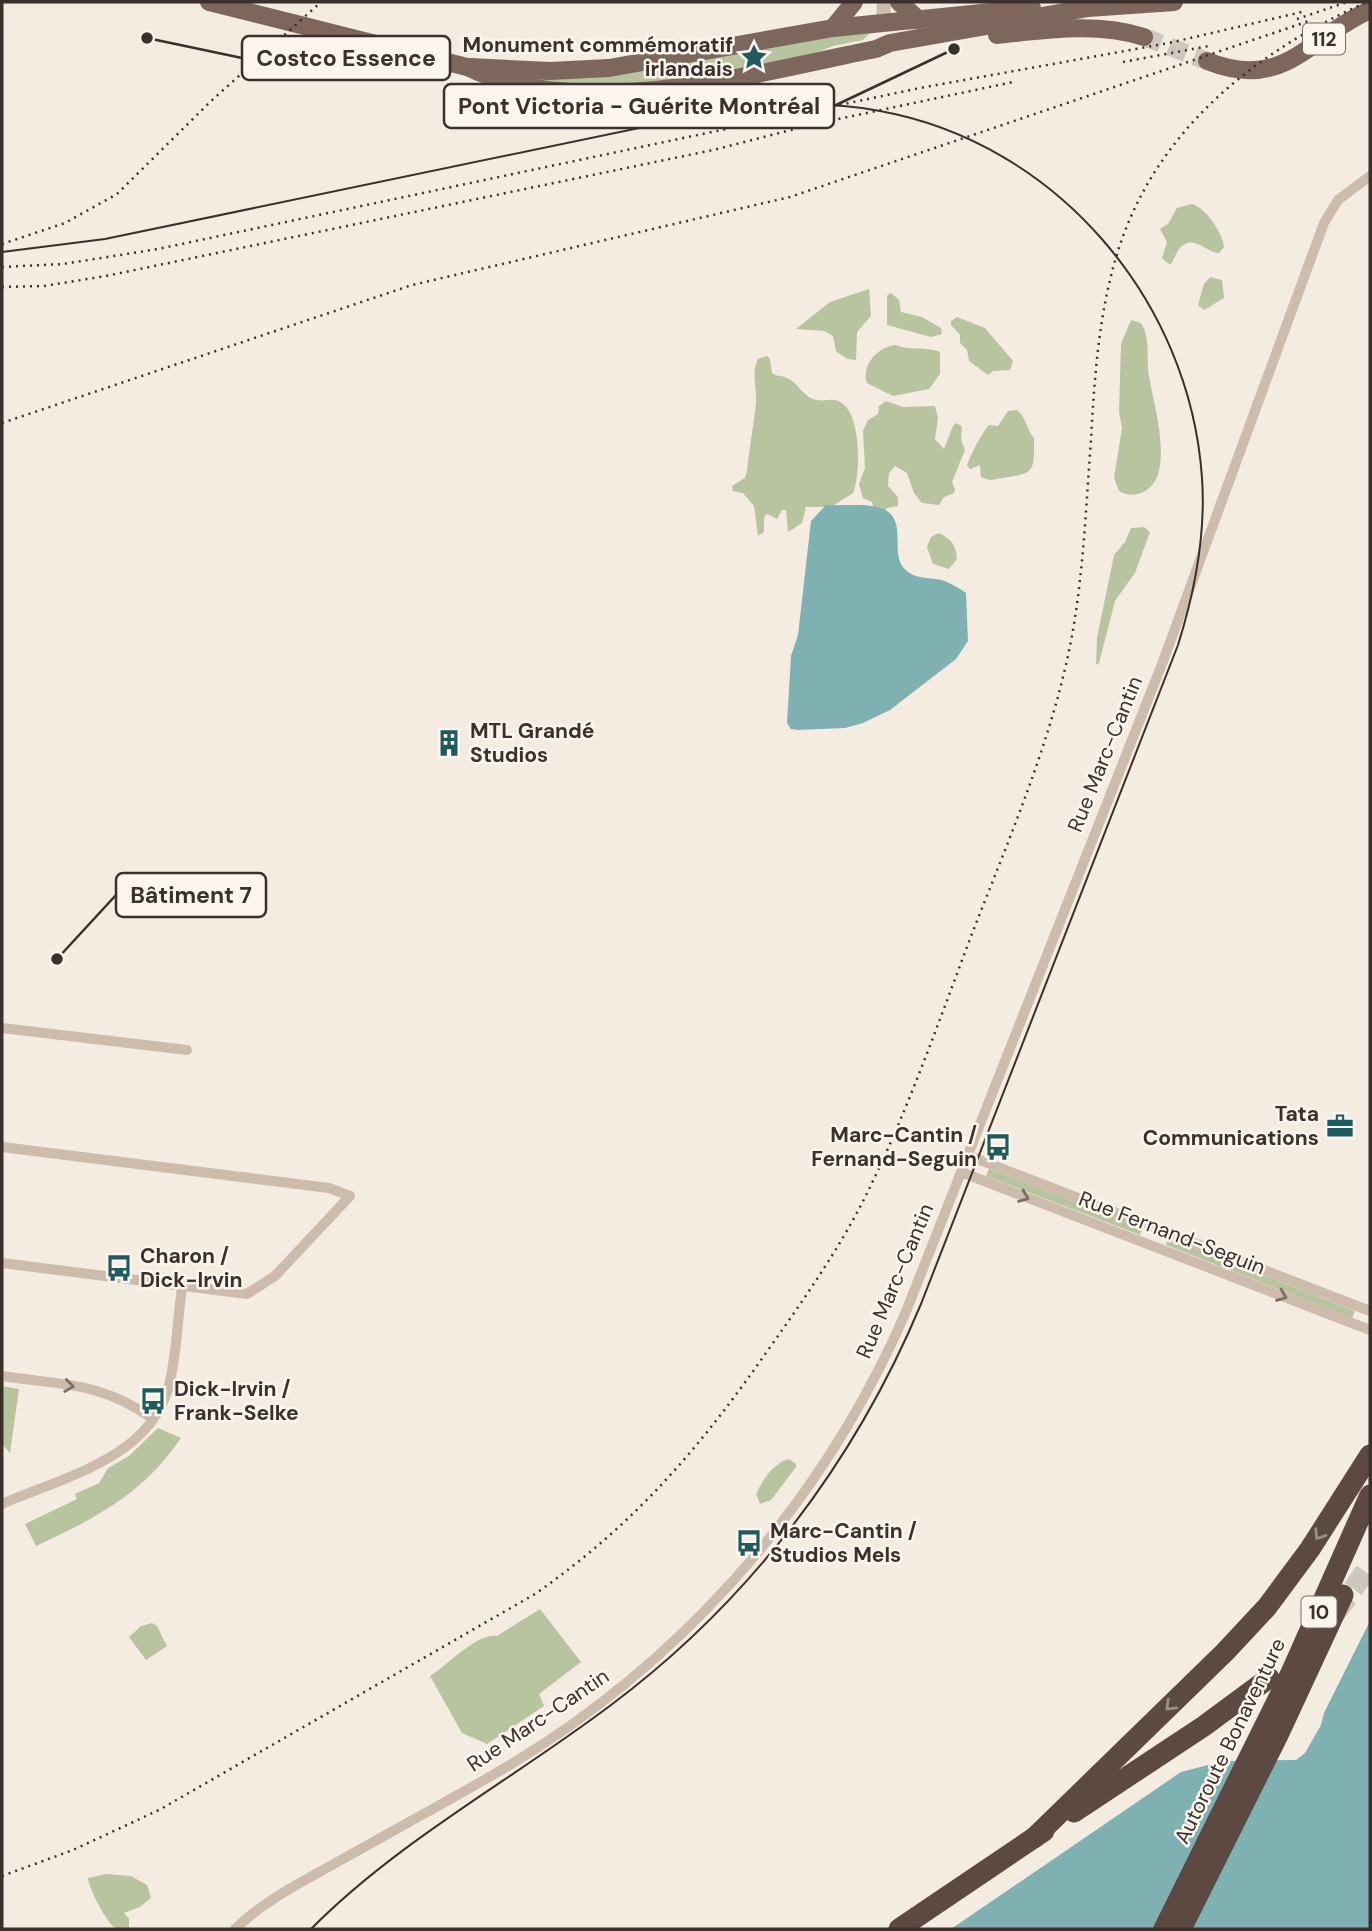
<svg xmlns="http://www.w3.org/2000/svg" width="1372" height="1931" viewBox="0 0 1372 1931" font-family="'DM Sans',sans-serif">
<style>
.green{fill:#b8c4a0}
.water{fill:#7fb0b2}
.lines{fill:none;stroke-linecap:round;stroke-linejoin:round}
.primary-tunnel{stroke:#cfc6bd;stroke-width:18;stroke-dasharray:18 9;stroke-linecap:butt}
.motorway-tunnel{stroke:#cfc6bd;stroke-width:21;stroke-dasharray:21 10;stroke-linecap:butt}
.minor{stroke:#cdbbac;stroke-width:10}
.tertiary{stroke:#cdbbac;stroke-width:14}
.primary{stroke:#7d675c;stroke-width:18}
.motorway{stroke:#5c4a42;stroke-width:21}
.tram{stroke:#3b302b;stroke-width:2}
.rail{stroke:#3b302b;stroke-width:2.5;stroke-dasharray:2 5;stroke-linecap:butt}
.oneway{stroke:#7d6f65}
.oneway2{stroke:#9c8e87}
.labels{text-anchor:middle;stroke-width:5;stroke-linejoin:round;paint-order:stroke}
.shield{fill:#fbf5ee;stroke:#756b66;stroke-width:2}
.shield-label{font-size:19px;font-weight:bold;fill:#3b302b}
.poi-label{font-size:21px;font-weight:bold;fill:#3b302b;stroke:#fbf5ee;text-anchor:start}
.street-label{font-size:21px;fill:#3b302b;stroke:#fbf5ee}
.leader{fill:none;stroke:#3b302b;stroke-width:2.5}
.callout-dot{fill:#3b302b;stroke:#fbf5ee;stroke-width:2.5}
.callout{fill:#fbf5ee;stroke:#3b302b;stroke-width:2.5}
.callout-label{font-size:23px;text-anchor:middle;font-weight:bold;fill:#3b302b}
</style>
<rect width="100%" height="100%" fill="#f4ebe1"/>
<g class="green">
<polygon points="872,31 863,40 833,46 803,58 669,83 587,87 504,74"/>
<path d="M1192 204C1205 207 1223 233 1224 247L1219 253C1207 253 1195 235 1182 246 1176 250 1175 260 1170 265L1162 258 1167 242 1160 229 1168 224 1177 208Z"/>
<polygon points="1210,277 1222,280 1224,298 1204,310 1198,305 1204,284"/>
<polygon points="869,289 871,316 857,332 856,360 847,359 836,351 833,336 824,331 796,329 830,302"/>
<polygon points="891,293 899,300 901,312 922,317 941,328 942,334 931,337 887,325 887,296"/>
<polygon points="957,317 985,328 1013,361 1010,370 993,371 988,375 969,361 967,350 960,343 960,335 951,325 951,321"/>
<path d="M1131 320 1141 323C1151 338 1146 359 1149 376 1153 403 1176 475 1145 491 1136 496 1127 496 1119 491L1114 478 1122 428 1119 412 1121 344Z"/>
<path d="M895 345C910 351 925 346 940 352V374L929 389 893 396 867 383C861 365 878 347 895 345Z"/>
<path d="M767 356 770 359 772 373C777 377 781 375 787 378 799 383 803 398 817 400 827 402 834 396 843 404 861 418 861 473 853 493L831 507H806L802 523 788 532 786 510H782L777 519 767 514 764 517V532L758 536 754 506 743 493 733 491 732 486 745 478 747 471C749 448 754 425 756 403 757 387 751 373 758 359Z"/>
<polygon points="886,401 903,407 935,406 938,418 935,439 944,449 953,426 956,423 962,426 961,439 965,450 952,482 955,489 954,493 944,497 939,505 922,503 914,493 907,473 895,466 889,473 888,486 898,497 898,506 887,508 884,512 874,510 872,502 863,498 859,484 865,468 863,431 868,420 878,414 879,406"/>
<path d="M1017 410C1027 418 1026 429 1034 438 1034 471 1036 473 1003 478 993 479 991 482 981 477L980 465 970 469 967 465C971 454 981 434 989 425L998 426 1008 411Z"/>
<polygon points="1131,528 1144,527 1150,532 1135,573 1115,601 1099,663 1096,665 1097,638 1114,555 1125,542"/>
<path d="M939 533C951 539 956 545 957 559L949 569 933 564 927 547 931 537Z"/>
<polygon points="989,1169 1143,1228 1140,1235 986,1176"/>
<polygon points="1168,1238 1355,1311 1352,1318 1166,1245"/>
<polygon points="2,1386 19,1389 10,1453 2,1444"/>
<path d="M158 1428 181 1438C143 1494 96 1518 36 1546L25 1524 77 1499 75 1494 99 1483 108 1468 129 1456Z"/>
<path d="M789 1459 796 1464V1467L771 1500 760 1504 756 1494C762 1481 774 1462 789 1459Z"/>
<path d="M540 1609 581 1662 539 1694 544 1706 487 1744 462 1733 430 1676C446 1667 476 1633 497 1636Z"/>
<polygon points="152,1623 157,1626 167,1646 146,1660 129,1637 141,1626"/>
<path d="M106 1874 131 1876 147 1885 151 1898 140 1907 124 1913 129 1919V1929C127 1929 119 1929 117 1929 108 1926 88 1887 88 1878Z"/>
</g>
<g class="water">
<path d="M826 505C842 506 865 503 881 508 910 518 888 555 906 570 917 581 934 576 947 582 954 585 960 589 966 593L968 641 956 659 890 710 863 723 845 728 797 730 791 729 787 723 791 656 798 635 811 521Z"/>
<polygon points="1370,1621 1370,1929 951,1929 1181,1772 1224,1761 1296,1760 1305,1753 1321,1725 1324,1713"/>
</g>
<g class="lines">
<polyline class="primary-tunnel" points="1144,37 1207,61"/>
<polyline class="motorway-tunnel" points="1335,1614 1370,1565"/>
<g class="minor">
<polyline points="2,1028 187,1050"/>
<polyline points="2,1147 329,1188 350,1196 275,1276 247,1294 2,1263"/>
<polyline points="967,1155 1370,1311"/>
<polyline points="961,1172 1370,1330"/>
<path d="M2 1376C62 1385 102 1382 153 1419"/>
<path d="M2 1504C61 1478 148 1459 168 1389 177 1357 177 1321 182 1288"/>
<path d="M235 1929C266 1899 304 1881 341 1860 389 1833 437 1807 484 1780 671 1675 819 1511 905 1314L1162 664 1324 223 1338 200 1370 176"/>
</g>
<polyline class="tertiary" points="883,22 884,2"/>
<g class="primary">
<path d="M209 2 467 67C585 124 753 73 876 49L890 43 1088 8 1174 2"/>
<polyline points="899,2 919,20"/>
<polyline points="833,28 854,2"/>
<path d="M997 35C1045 30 1097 22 1144 37"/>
<path d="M1207 61C1285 92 1307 38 1370 10"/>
<polyline points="470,67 550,71 609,68 833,28 1032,8"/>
</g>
<g class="motorway">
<polyline points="1074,1812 1204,1726 1269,1678"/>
<polyline points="1034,1838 1225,1652 1267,1607 1310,1549 1370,1455"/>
<polyline points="899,1929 1044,1831"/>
<polyline points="1164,1929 1291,1673 1370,1495"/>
<polyline points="1181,1929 1278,1735 1343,1595"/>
</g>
<path class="tram" d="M2 252 105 239 721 111C774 103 827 101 880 111 1056 143 1190 300 1202 478 1206 535 1195 591 1178 645L921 1304C855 1462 749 1602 611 1705 512 1780 398 1841 311 1929"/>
<g class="rail">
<polyline points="1297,19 1347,2"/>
<polyline points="1123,62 1209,46"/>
<polyline points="2,244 65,223 117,194 210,102 321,2"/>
<polyline points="2,267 63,264 158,249 920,88 1169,43 1306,11"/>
<polyline points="2,287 44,286 106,276 713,150 810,125 1013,82"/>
<polyline points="2,423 412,285 790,197 1309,21"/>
<path d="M2 1876 73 1850 159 1810 535 1594C638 1522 702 1445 773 1343 809 1292 845 1240 872 1183 910 1104 939 1021 970 939 1004 851 1042 764 1064 673 1083 596 1085 518 1091 440 1094 384 1098 326 1112 272 1145 140 1247 55 1367 2"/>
</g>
</g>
<defs><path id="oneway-chevron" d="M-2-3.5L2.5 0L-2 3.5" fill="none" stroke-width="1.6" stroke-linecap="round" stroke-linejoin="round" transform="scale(1.75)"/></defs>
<g class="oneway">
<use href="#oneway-chevron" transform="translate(1024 1197) rotate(21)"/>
<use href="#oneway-chevron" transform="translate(1282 1296) rotate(21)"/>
<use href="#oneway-chevron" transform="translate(69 1386) rotate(8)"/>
</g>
<g class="oneway2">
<use href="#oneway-chevron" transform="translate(1319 1535) rotate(123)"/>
<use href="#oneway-chevron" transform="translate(1170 1706) rotate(136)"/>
</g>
<defs>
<symbol id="sight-bare" viewBox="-9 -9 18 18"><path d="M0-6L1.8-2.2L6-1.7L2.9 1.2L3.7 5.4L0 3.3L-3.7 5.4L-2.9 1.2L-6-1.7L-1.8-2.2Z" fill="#1f5a5e" stroke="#fbf5ee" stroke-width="2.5" paint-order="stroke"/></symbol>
<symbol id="building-bare" viewBox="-9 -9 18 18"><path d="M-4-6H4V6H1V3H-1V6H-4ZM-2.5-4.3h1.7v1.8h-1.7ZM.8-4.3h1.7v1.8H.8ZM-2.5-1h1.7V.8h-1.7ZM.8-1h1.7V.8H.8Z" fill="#1f5a5e" stroke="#fbf5ee" stroke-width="2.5" paint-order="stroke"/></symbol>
<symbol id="office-bare" viewBox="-9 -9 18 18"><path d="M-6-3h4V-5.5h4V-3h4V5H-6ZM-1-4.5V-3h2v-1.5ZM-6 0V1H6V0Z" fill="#1f5a5e" stroke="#fbf5ee" stroke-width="2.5" paint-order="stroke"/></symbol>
<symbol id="bus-bare" viewBox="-9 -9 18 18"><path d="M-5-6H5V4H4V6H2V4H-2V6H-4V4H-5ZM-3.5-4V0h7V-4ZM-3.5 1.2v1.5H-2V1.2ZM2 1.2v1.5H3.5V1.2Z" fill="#1f5a5e" stroke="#fbf5ee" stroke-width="2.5" paint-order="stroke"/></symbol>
</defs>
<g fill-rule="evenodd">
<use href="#sight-bare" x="735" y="38" width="38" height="38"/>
<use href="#building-bare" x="430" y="724" width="38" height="38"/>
<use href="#office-bare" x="1321" y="1107" width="38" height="38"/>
<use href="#bus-bare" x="979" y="1128" width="38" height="38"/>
<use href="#bus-bare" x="100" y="1249" width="38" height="38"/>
<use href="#bus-bare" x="134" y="1382" width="38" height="38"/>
<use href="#bus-bare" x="730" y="1524" width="38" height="38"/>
</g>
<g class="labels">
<g class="shield">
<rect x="1303" y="23.5" width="42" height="31" rx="5"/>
<rect x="1301.5" y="1596.5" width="35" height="31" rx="5"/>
</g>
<g class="shield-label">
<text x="1324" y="46">112</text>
<text x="1319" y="1619">10</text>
</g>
<g class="poi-label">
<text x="733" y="52" text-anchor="end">Monument commémoratif<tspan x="733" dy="24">irlandais</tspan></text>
<text x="470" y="738">MTL Grandé<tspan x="470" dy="24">Studios</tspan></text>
<text x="1319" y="1121" text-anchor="end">Tata<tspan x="1319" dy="24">Communications</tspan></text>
<text x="977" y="1142" text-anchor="end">Marc-Cantin /<tspan x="977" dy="24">Fernand-Seguin</tspan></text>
<text x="140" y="1263">Charon /<tspan x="140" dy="24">Dick-Irvin</tspan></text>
<text x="174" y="1396">Dick-Irvin /<tspan x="174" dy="24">Frank-Selke</tspan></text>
<text x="770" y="1538">Marc-Cantin /<tspan x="770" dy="24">Studios Mels</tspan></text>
</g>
<g class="street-label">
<text transform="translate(1105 754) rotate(-68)" y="7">Rue Marc-Cantin</text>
<text transform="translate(1172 1233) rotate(21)" y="7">Rue Fernand-Seguin</text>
<text transform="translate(895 1281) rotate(-67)" y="7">Rue Marc-Cantin</text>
<text transform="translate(538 1720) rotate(-34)" y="7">Rue Marc-Cantin</text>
<text transform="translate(1230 1741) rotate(-64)" y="7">Autoroute Bonaventure</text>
</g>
</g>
<path class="leader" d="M147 38L242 58M954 49L834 106M57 959L116 895"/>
<g class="callout-dot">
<circle cx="147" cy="38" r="7"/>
<circle cx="954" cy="49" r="7"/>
<circle cx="57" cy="959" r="7"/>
</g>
<g class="callout">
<rect x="242" y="36" width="208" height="44" rx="7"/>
<rect x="444" y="84" width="390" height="44" rx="7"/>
<rect x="116" y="873" width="150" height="44" rx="7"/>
</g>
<g class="callout-label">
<text x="346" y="66">Costco Essence</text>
<text x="639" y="114">Pont Victoria - Guérite Montréal</text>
<text x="191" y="903">Bâtiment 7</text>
</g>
<rect width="1372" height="1931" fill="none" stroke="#3b302b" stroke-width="7"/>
</svg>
